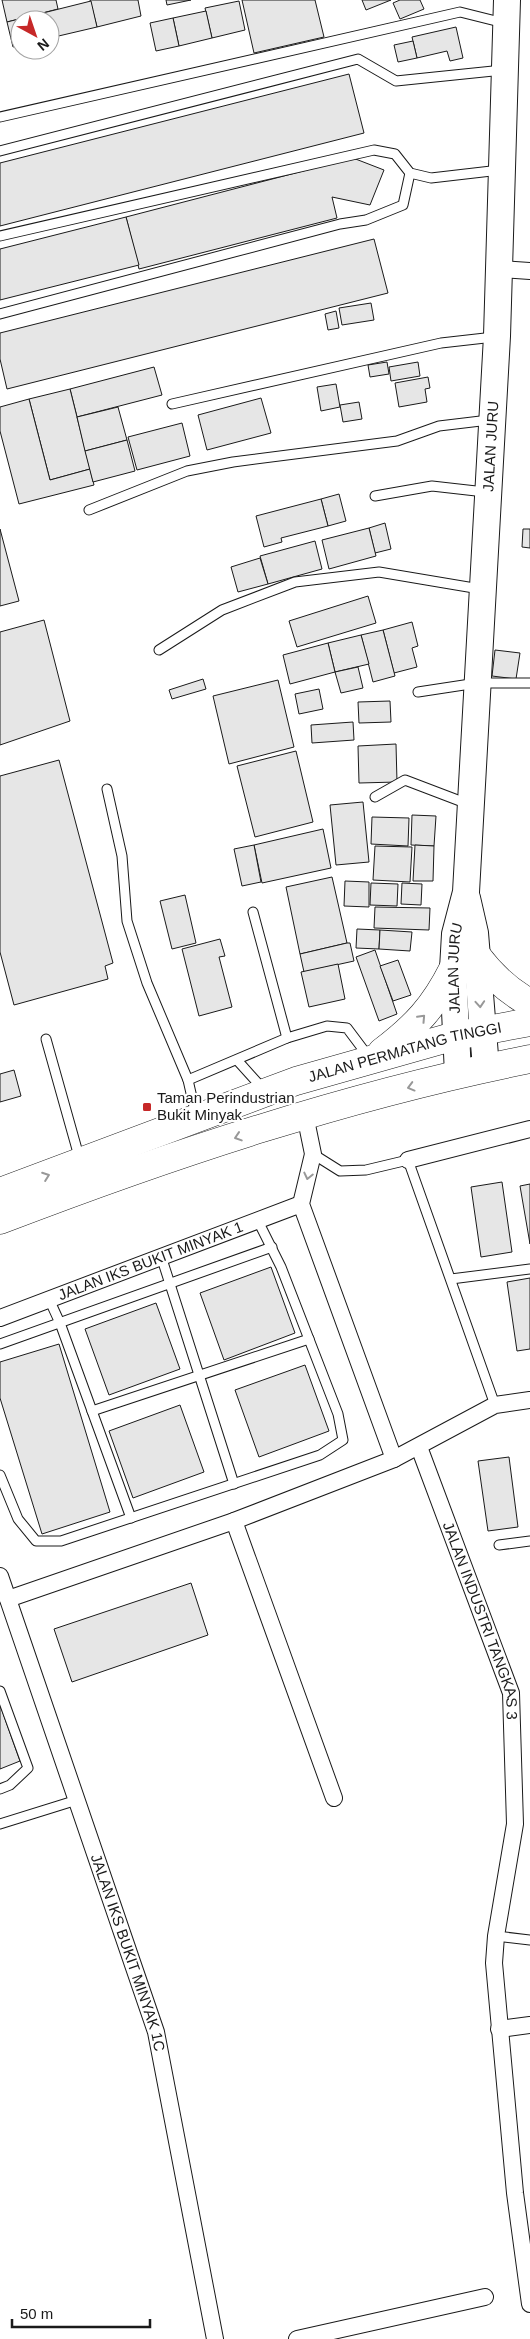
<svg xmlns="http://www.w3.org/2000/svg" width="530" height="2339" viewBox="0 0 530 2339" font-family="Helvetica,sans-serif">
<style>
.building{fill:#e6e6e6;stroke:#1a1a1a}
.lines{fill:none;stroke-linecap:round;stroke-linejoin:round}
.lane-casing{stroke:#1a1a1a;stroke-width:11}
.street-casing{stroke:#1a1a1a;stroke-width:18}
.primary-casing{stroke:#1a1a1a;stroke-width:28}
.highway-casing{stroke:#1a1a1a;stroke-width:29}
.lane{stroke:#fff;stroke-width:9}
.street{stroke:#fff;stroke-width:16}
.primary{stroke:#fff;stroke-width:26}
.highway{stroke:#fff;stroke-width:28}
.oneway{stroke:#989898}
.poi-dot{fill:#c62828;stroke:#fff;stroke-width:2}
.labels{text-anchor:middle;stroke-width:4;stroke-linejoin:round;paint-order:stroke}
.street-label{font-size:15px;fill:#1a1a1a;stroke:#fff}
.poi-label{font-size:15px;fill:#1a1a1a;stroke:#fff;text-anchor:start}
</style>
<rect width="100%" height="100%" fill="#fff"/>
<g class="building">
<polygon points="2,0 56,0 58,9 7,22"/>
<polygon points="90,0 138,0 141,16 97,27"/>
<polygon points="166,0 191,0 167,5"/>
<polygon points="242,0 315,0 324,37 254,53"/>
<polygon points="362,0 391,0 366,10"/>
<polygon points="400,0 420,0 424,9 400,19 393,3"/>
<polygon points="91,1 97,27 50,38 50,20 20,20 20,45 13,47 7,22"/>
<polygon points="239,1 245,30 212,38 205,8"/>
<polygon points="206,11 212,38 179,46 173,18"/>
<polygon points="173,18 179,46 156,51 150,23"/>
<polygon points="456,27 463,58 450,61 447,51 417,58 412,37"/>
<polygon points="413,41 417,58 398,62 394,45"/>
<polygon points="349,74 364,133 0,226 0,163"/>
<polygon points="353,158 384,170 370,205 332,197 337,218 139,269 126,217"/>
<polygon points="126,217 139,265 0,300 0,249"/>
<polygon points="374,239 388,293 7,389 0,359 0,333"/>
<polygon points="371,303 374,320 342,325 339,308"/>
<polygon points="336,311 339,328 328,330 325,314"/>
<polygon points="387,362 389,374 370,377 368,365"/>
<polygon points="418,362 420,376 391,381 389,367"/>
<polygon points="154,367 162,395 77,417 70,389"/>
<polygon points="428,377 430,388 425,389 427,402 399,407 395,383"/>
<polygon points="336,384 340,407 321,411 317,387"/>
<polygon points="70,389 90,469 50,480 29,399"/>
<polygon points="261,398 271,433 207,450 198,415"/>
<polygon points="29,399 50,480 90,469 94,485 19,504 0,431 0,407"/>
<polygon points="359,402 362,419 343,422 340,405"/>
<polygon points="118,407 127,440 85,451 77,417"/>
<polygon points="182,423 190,456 137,470 128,437"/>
<polygon points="127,440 135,471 93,482 85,451"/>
<polygon points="339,494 346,521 328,526 321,499"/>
<polygon points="321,499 328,526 281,538 282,542 264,547 256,516"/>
<polygon points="385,523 391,549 375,553 369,528"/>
<polygon points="369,528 376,556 329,569 322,540"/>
<polygon points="0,529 19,601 0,606"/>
<polygon points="523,529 530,529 530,548 522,547"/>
<polygon points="315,541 322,569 268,584 260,556"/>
<polygon points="260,558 268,584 238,592 231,567"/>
<polygon points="368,596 376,623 297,647 289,621"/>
<polygon points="44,620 70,721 0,745 0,632"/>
<polygon points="412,622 418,646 412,648 417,667 394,673 383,630"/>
<polygon points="383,630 395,676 373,682 361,635"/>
<polygon points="361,635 369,664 335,672 328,643"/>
<polygon points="328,643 335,672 290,684 283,655"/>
<polygon points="495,650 520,653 516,679 492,676"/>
<polygon points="358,667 363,688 341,693 335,672"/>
<polygon points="203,679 206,689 172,699 169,690"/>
<polygon points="278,680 294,747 229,764 213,696"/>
<polygon points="319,689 323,709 299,714 295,694"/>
<polygon points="390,701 391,722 359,723 358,702"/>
<polygon points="353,722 354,740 312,743 311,725"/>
<polygon points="396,744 397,782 359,783 358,746"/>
<polygon points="296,751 313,822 255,837 237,766"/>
<polygon points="59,760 113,963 105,966 108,979 14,1005 0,952 0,776"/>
<polygon points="363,802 369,862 336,865 330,805"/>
<polygon points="412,815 436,816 434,846 411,845"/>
<polygon points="372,817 409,818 408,846 371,844"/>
<polygon points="323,829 331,868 262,883 254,845"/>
<polygon points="254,845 261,882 242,886 234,849"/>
<polygon points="415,845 434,846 433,881 413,881"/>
<polygon points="375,846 412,847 410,882 373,880"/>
<polygon points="332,877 347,943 300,954 286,887"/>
<polygon points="345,881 369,882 369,907 344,906"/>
<polygon points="371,883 398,884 397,906 370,905"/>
<polygon points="402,883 422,884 421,905 401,904"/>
<polygon points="185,895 196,943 172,949 160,901"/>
<polygon points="375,907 430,908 429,930 374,928"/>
<polygon points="357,929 380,930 379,949 356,948"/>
<polygon points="380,930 412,932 410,951 379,949"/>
<polygon points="220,939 225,956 219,957 232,1007 199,1016 182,949"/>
<polygon points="347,943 350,943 354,961 304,972 300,954"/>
<polygon points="375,950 397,1014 379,1021 356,957"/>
<polygon points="398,960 411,995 393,1001 380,966"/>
<polygon points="338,964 345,999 309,1007 301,972"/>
<polygon points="14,1070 21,1096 0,1102 0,1074"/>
<polygon points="502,1182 512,1252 481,1257 471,1187"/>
<polygon points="530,1184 530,1244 520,1186"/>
<polygon points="271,1267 295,1333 224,1360 200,1293"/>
<polygon points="530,1278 530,1349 517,1351 507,1282"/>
<polygon points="156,1303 180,1369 109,1395 85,1329"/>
<polygon points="59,1344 110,1512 42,1534 0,1398 0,1362"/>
<polygon points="305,1365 329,1431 259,1457 235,1390"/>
<polygon points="180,1405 204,1472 133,1498 109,1431"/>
<polygon points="509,1457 518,1527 488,1531 478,1461"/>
<polygon points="191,1583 208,1635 72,1682 54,1629"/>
<polygon points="0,1705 20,1761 0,1769"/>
</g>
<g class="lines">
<defs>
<g id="lane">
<polyline points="0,117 460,12 504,23"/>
<polyline points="0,151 358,59 396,81 503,70"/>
<polyline points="0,236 374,150 395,154 410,173 431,178 500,170"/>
<polyline points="0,314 340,224 366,220 403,205 410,173"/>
<polyline points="172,404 441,343 494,337"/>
<polyline points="375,496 432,486 485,492"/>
<polyline points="89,510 187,471 233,462 397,441 439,426 489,420"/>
<polyline points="159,650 222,610 295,582 379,572 480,589"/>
<polyline points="418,692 477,683 530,683"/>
<polyline points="107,789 122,856 127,921 147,983 188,1080 196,1115"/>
<polyline points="375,797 405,780 468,804"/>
<polyline points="253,912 287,1038"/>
<polyline points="46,1039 80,1160"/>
<polyline points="237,1060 264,1090"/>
<polyline points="188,1080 287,1038 327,1026 347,1028 368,1056"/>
<polyline points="313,1154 340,1171 366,1170 408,1160 495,1405"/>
<polyline points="161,1256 234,1484"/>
<polyline points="451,1279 530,1269"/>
<polyline points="49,1299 60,1323 131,1518"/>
<polyline points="0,1344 272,1247"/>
<polyline points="92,1411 309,1339"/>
<polyline points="0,1475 18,1519 36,1541 61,1541 320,1455 343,1440 338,1414 281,1267 257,1219"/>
<polyline points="499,1545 530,1541"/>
<polyline points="0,1691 28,1768 10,1785 0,1789"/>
<polyline points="0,1824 77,1800"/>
<polyline points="496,1936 530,1940"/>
</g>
<g id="street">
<polyline points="499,269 530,271"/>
<polyline points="305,1115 313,1154 301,1204 394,1459"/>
<polyline points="408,1160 530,1129"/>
<path id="s1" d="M0 1318 301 1204"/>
<path id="s2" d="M419 1447 511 1693 515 1824 496 1936 494 1963 515 2193 530 2304"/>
<polyline points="234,1521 334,1798"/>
<path id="s3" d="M0 1576 156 2032 215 2339"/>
<polyline points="8,1599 234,1521 394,1459 495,1405 530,1400"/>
<polyline points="499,2029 530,2025"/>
<polyline points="297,2339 485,2297"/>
</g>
<g id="primary">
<polyline points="467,898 475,933 486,1068"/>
<path id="s4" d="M458 1074 453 969 455 934 466 892 497 336 507 0"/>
</g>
<g id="highway">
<path d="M477 956C492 976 508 991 530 1003"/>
<path d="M382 1052C415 1027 434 1007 453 969"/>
<path id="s5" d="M0 1192 296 1081 455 1036 530 1022"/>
<path d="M0 1220C172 1154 349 1095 530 1059"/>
</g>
</defs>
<use href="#lane" class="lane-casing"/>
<use href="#street" class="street-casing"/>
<use href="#primary" class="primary-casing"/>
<use href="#highway" class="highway-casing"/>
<use href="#lane" class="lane"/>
<use href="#street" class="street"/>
<use href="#primary" class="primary"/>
<use href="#highway" class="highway"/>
</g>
<defs><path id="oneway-chevron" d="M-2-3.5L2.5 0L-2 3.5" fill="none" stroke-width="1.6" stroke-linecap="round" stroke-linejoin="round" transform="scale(1.25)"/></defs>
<g class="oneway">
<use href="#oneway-chevron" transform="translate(480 1004) rotate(86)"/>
<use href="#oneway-chevron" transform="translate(422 1018) rotate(-47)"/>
<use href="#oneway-chevron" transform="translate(411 1087) rotate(165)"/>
<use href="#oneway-chevron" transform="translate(238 1137) rotate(162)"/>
<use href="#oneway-chevron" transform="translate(46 1176) rotate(-20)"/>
<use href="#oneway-chevron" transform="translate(308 1176) rotate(103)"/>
</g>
<rect class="poi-dot" x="142" y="1102" width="10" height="10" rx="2.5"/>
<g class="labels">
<g class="street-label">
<text dy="5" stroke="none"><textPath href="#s4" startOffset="630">JALAN JURU</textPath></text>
<text dy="5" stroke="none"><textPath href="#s4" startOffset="106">JALAN JURU</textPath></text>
<text dy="5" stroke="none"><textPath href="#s5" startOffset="429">JALAN PERMATANG TINGGI</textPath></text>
<text dy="5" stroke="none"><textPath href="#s1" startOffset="161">JALAN IKS BUKIT MINYAK 1</textPath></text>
<text dy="5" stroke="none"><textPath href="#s2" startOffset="185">JALAN INDUSTRI TANGKAS 3</textPath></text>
<text dy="5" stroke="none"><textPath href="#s3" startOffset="398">JALAN IKS BUKIT MINYAK 1C</textPath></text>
</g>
<g class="poi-label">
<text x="157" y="1103">Taman Perindustrian<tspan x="157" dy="17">Bukit Minyak</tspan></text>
</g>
</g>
<g transform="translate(35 35) rotate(140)"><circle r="24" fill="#ffffff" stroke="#a3a3a3"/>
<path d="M0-4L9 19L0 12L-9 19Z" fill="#c62828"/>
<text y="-8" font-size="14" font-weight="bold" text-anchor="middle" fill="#1a1a1a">N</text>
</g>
<path d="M12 2319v8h138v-8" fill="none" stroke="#1a1a1a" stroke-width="2.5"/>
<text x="20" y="2319" font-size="15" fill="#1a1a1a" stroke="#ffffff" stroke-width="4" paint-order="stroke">50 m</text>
</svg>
